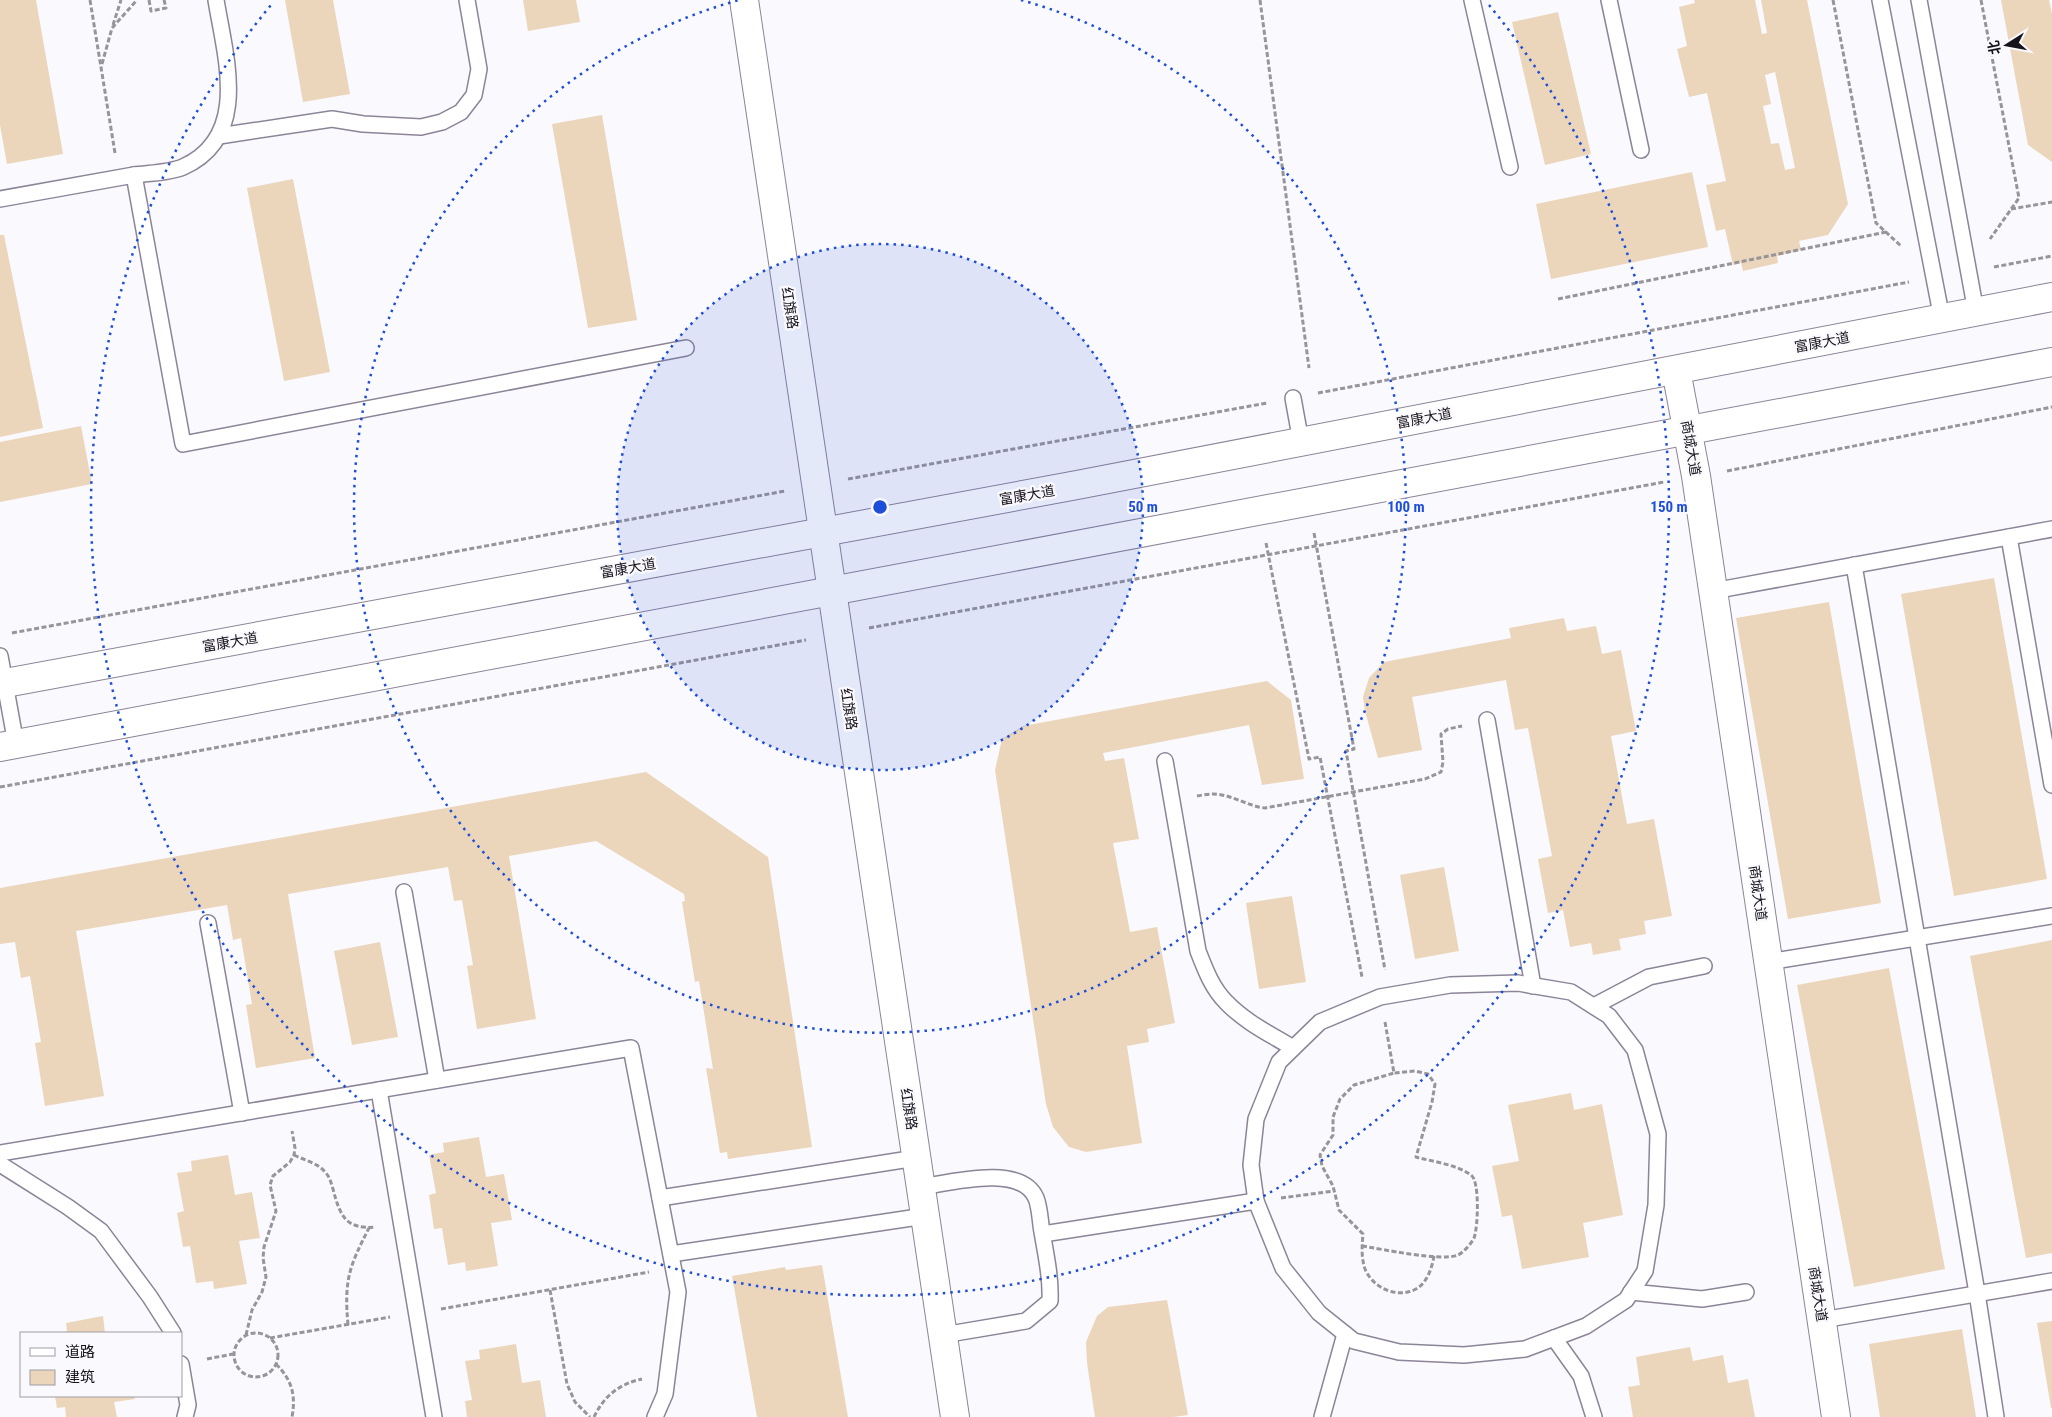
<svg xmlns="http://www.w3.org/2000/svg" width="2052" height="1417" viewBox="0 0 2052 1417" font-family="'Roboto Condensed','Noto Sans SC',sans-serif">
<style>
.building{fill:#ebd6bc;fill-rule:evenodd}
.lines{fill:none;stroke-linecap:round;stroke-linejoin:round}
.lane-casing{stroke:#8c8497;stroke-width:18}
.street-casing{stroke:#8c8497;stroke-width:30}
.secondary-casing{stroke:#8c8497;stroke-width:30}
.path{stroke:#97959a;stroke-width:3;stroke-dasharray:5 2.5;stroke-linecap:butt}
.lane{stroke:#fff;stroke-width:15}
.street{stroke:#fff;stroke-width:28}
.secondary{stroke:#fff;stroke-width:28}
.ring{fill:none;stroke:#1d4ed8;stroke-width:2.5;stroke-dasharray:2.5 5}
.labels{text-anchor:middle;stroke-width:4.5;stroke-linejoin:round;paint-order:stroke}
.street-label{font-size:14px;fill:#16131a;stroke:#faf9fd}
.centre{fill:#1d4ed8;stroke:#faf9fd;stroke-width:2.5}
.ring-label{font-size:15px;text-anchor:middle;font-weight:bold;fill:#1d4ed8;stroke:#faf9fd;stroke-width:4.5;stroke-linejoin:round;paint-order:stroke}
</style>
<rect width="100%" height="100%" fill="#faf9fd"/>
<g class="building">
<polygon points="0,0 36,0 63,154 7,164 0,125"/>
<polygon points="285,0 333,0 350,94 303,102"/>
<polygon points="523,0 576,0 580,22 528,31"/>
<path d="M1694 0H1755L1762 34 1767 33 1761 0H1807L1848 204 1828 235 1799 241 1801 250 1777 256 1778 263 1743 271 1741 263 1733 265 1725 229 1716 231 1706 185 1726 181 1707 93 1689 97 1677 49 1687 46 1679 7 1695 3ZM1775 72 1795 168 1785 170 1779 143 1771 144 1763 106 1771 104 1765 75Z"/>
<polygon points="2001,0 2049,0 2052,14 2052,162 2028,145"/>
<polygon points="1558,12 1591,154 1545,165 1512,22"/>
<polygon points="602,115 637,320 588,328 552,124"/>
<polygon points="1692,172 1708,247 1551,279 1536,204"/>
<polygon points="293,179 330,372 284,381 247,188"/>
<polygon points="0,235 4,235 43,428 0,437"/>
<polygon points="81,426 92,484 0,502 0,442"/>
<polygon points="1994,578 2047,879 1954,896 1901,594"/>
<polygon points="1829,602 1881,903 1788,919 1736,618"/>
<polygon points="1564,618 1567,631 1596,626 1602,654 1621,650 1636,731 1611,736 1627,824 1654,819 1672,916 1644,921 1646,934 1619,939 1621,950 1593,955 1591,943 1570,947 1563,910 1548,913 1538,859 1552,856 1528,728 1515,730 1506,680 1412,697 1422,750 1378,758 1365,711 1363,697 1369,678 1384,662 1511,638 1509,628"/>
<polygon points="1267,681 1291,700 1304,779 1262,785 1249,725 1103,753 1105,761 1124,758 1139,839 1113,843 1130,932 1157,927 1175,1023 1147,1029 1149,1042 1127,1046 1142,1143 1086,1152 1069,1147 1053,1127 1046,1104 995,770 1002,739 1023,726"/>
<polygon points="646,772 768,857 812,1147 728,1159 727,1152 720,1153 706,1068 713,1069 699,981 695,982 682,902 685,901 684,894 596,841 509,856 536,1019 477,1029 467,966 473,965 462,900 454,901 448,867 288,894 315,1058 256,1068 246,1005 252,1004 241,938 233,940 227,905 76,931 104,1096 45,1106 35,1043 41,1042 30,976 21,978 15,942 0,944 0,888"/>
<polygon points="1444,867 1459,951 1415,959 1400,875"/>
<polygon points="1292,896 1306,982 1259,989 1246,903"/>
<polygon points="2052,940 2052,1253 2026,1258 1970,956"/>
<polygon points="380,942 398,1037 352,1045 334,951"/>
<polygon points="1889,968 1945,1269 1854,1287 1797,985"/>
<polygon points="1571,1093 1574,1110 1602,1104 1623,1215 1583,1223 1589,1257 1522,1269 1512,1215 1502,1217 1492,1166 1519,1161 1508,1105"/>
<polygon points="479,1137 486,1177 504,1174 512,1220 491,1223 498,1266 466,1271 465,1262 448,1265 442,1228 434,1229 429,1195 436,1193 429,1155 444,1152 443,1143"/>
<polygon points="228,1155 235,1195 252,1192 260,1238 239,1241 247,1284 214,1289 213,1281 196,1283 190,1246 183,1247 177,1213 184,1211 177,1173 192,1171 191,1161"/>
<polygon points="822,1265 848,1417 757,1417 732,1276 785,1267 786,1270"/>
<polygon points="1167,1300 1188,1415 1173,1417 1095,1417 1087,1363 1086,1342 1097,1316 1108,1307"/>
<polygon points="103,1316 105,1333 62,1333 67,1331 66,1323"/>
<polygon points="2052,1321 2052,1408 2051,1408 2037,1323"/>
<polygon points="1962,1329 1976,1417 1880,1417 1869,1344"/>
<polygon points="516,1344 522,1383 540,1380 546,1417 467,1417 465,1401 472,1400 465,1361 480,1359 479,1350"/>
<polygon points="1690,1347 1693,1361 1723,1355 1728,1383 1748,1379 1755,1417 1633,1417 1628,1387 1640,1385 1636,1357"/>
<polygon points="55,1396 134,1396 135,1399 114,1402 117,1417 66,1417 65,1407 57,1408"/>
</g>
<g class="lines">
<defs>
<g id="lane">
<polyline points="1472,0 1510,167"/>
<polyline points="1609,0 1641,150"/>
<polyline points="1880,0 1942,319"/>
<polyline points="1919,0 1976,312"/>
<polyline points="219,136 332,119 363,124 421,127 442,122 461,112 474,95 479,69 467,0"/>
<path d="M134 175C149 173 169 173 183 167 251 137 225 56 216 0"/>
<polyline points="0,199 134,175 183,444 686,348"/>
<polyline points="1293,398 1301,442"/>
<polyline points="2009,537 2052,785"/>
<polyline points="1854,565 1977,1293 1996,1417"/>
<polyline points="1713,591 2052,529"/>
<polyline points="0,656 16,744"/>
<polyline points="1487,720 1533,986"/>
<path d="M1165 761 1198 951C1205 969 1212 988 1226 1002 1245 1022 1270 1034 1293 1048"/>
<polyline points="404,892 437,1080"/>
<polyline points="208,923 242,1113"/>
<polyline points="1768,962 2052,916"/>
<polygon points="1518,983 1571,992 1609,1016 1635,1050 1658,1134 1656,1205 1645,1271 1626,1300 1586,1326 1525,1349 1464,1355 1399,1352 1354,1341 1319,1313 1283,1268 1256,1201 1251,1165 1256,1119 1279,1062 1320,1022 1380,997 1450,985"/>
<polyline points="1594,1006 1649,977 1704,966"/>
<polyline points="379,1090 434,1417"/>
<polyline points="0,1153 631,1048 678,1292 665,1394 655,1417"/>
<polyline points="0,1164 68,1207 101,1231 150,1297 173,1333"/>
<path d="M921 1187C949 1183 1021 1163 1036 1198 1040 1208 1040 1221 1042 1232 1046 1255 1051 1278 1050 1301L1026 1321 943 1335"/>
<polyline points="660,1198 916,1158"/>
<polyline points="1043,1234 1256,1201"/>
<polyline points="671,1254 925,1216"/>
<polyline points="1631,1292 1702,1299 1746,1292"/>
<polyline points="1822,1320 2052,1281"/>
<polyline points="1554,1338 1581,1376 1594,1417"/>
<polyline points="181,1364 188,1405 185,1417"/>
<polyline points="1322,1417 1345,1334"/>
</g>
<polyline id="street" points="1676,370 1696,476 1836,1417"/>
<g id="secondary">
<polyline points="744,0 955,1417"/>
<polyline points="0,684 1077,485 2052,297"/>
<polyline points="0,747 2052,362"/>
</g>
</defs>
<use href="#lane" class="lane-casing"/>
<use href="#street" class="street-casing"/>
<use href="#secondary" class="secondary-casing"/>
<g class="path">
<polyline points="90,0 115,153"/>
<polyline points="149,0 151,11 166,8 164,0"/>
<polyline points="1260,0 1309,368"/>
<polyline points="1833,0 1876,223 1901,246"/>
<polyline points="1981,0 2019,198 1990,239"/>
<polyline points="113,25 121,0"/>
<polyline points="102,64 112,28 137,0"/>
<polyline points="2011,209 2052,202"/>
<polyline points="1994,267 2052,256"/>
<polyline points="1558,299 1886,232"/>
<polyline points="1318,393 1909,282"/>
<polyline points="1727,471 2052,407"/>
<polyline points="848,479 1267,403"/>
<polyline points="1314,533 1354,749 1346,751 1385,970"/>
<polyline points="1266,543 1309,759 1320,757 1362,977"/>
<polyline points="869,628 1664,482"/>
<polyline points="12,633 785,491"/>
<polyline points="0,787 806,640"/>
<path d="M1197 796C1202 795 1208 794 1213 794 1231 794 1247 806 1265 808L1425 779 1441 772 1443 762 1441 734 1448 729 1462 726"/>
<path d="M1385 1022 1394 1073 1354 1085 1340 1099 1333 1117V1135L1320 1155 1322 1166 1333 1186 1339 1210 1363 1234C1362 1246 1361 1257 1365 1269 1373 1288 1397 1299 1416 1289 1427 1283 1432 1268 1434 1256"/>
<path d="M294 1155C304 1160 318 1163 325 1172 330 1177 331 1183 333 1189 340 1216 346 1230 376 1227"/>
<polyline points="1281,1198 1334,1191"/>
<path d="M1362 1246C1382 1249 1442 1262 1458 1255 1464 1252 1471 1244 1474 1238 1478 1228 1480 1181 1471 1175 1455 1164 1434 1162 1416 1157L1432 1102 1435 1084 1428 1074 1415 1071 1394 1073"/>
<polyline points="550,1290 567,1384 575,1402 590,1417"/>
<polyline points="441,1309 649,1272"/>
<path d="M348 1325C344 1280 349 1267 369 1228"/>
<circle cx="256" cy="1355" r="22"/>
<polyline points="246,1335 252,1310 262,1292 266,1277 263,1258 264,1247 276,1211 270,1185 273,1176 290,1162 294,1155 295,1148 292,1131"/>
<polyline points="270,1338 390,1317"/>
<polyline points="207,1359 233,1354"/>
<path d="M276 1364C292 1380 296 1395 292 1417"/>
<path d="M594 1417C604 1396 619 1384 642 1379"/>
</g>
<use href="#lane" class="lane"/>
<use href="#street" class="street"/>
<use href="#secondary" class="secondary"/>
</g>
<circle cx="880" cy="507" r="263" fill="#1d4ed8" fill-opacity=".12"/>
<g class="ring">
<circle cx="880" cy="507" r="263"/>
<path d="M1021 0A526 526 0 1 1 739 0"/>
<path d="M1489 5A789 789 0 1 1 271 5"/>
</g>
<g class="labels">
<g class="street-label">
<text transform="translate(790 308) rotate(81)" y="5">红旗路</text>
<text transform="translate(1822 342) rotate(-11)" y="5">富康大道</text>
<text transform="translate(1424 418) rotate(-11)" y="5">富康大道</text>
<text transform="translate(1691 448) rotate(80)" y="5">商城大道</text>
<text transform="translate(1027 495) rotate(-10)" y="5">富康大道</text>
<text transform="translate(628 568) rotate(-10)" y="5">富康大道</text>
<text transform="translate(230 642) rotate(-10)" y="5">富康大道</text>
<text transform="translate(849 709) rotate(81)" y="5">红旗路</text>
<text transform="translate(1758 893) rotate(82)" y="5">商城大道</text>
<text transform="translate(909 1109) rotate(81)" y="5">红旗路</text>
<text transform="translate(1818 1294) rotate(81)" y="5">商城大道</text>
</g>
</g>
<circle cx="880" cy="507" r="8" class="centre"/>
<g class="ring-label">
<text x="1143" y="512">50 m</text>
<text x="1406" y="512">100 m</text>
<text x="1669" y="512">150 m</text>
</g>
<rect x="20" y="1332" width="162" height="65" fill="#faf9fd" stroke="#9f9da2"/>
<rect x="30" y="1348" width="25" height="8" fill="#ffffff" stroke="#9f9da2"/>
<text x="65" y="1357" font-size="15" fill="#16131a">道路</text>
<rect x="30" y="1370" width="25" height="15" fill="#ebd6bc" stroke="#9f9da2"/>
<text x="65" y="1382" font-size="15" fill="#16131a">建筑</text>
<g transform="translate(2007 45) rotate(259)" stroke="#faf9fd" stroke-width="4" paint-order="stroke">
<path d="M0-4L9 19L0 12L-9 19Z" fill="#16131a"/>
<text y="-8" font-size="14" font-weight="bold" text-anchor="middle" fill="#16131a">北</text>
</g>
</svg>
